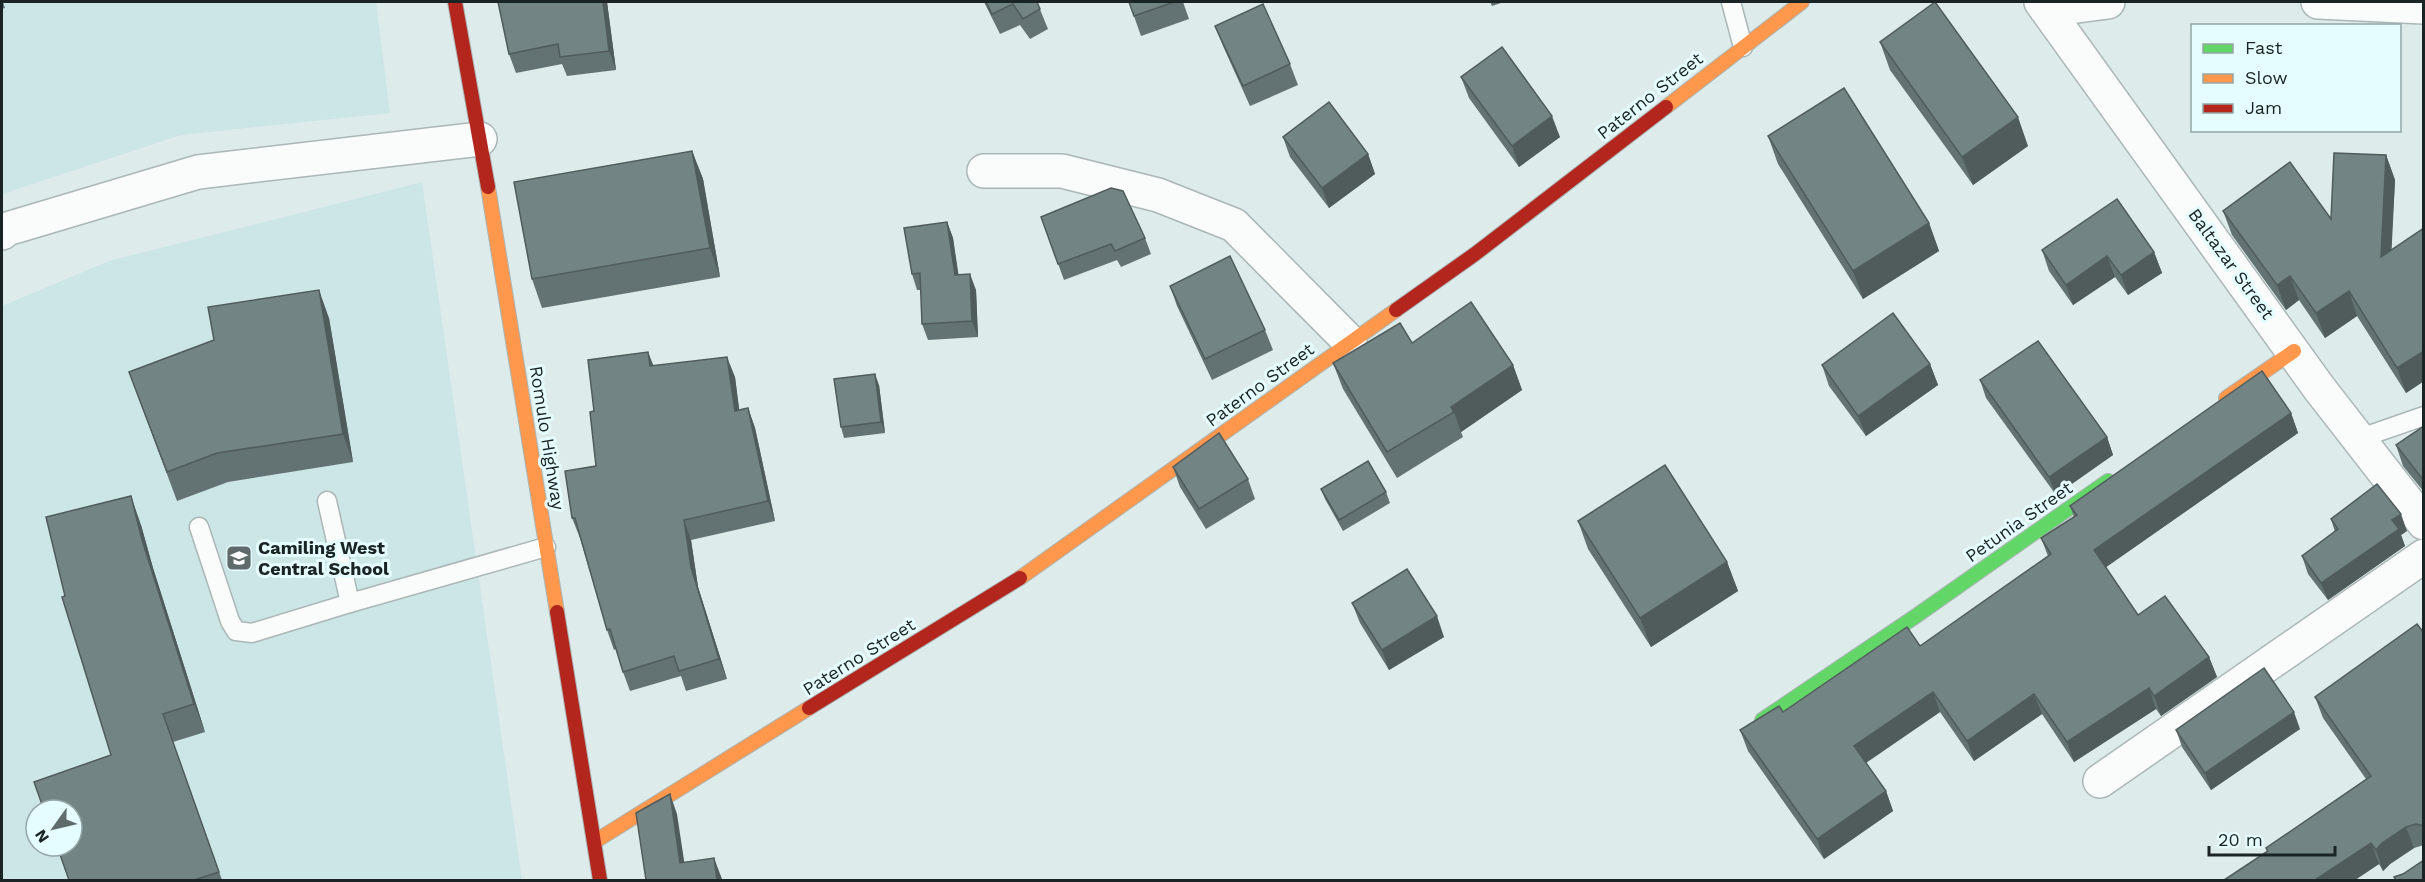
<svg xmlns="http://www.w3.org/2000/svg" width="2425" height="882" viewBox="0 0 2425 882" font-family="'Work Sans',sans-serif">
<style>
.built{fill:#cce5e5;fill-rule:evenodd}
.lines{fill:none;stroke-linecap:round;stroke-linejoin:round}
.lane-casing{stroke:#abb6b6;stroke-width:21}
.street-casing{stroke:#abb6b6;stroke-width:36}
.fast-casing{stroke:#abb6b6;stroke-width:16}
.slow-casing{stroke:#abb6b6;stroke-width:16}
.jam-casing{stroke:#abb6b6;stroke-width:16}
.lane{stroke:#fafcfc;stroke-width:18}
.street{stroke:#fafcfc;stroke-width:33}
.fast{stroke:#63d668;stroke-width:14}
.slow{stroke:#ff974d;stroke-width:14}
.jam{stroke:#b3261e;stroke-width:14}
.wall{fill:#637272}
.shaded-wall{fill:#505c5c}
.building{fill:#738484;stroke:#505c5c;stroke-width:1.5}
.labels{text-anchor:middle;stroke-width:6;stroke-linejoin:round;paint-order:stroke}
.street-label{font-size:18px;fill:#1b2424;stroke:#e5fdfe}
.poi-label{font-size:18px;font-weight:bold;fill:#1b2424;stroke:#e5fdfe;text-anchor:start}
</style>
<rect width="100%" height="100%" fill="#deebeb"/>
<g class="built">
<polygon points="2,2 376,2 390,113 181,135 2,194"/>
<path d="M422 182 522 880H2V306L109 261ZM36 810H72V846H36Z"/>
</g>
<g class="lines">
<defs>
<g id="lane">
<polyline points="1731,2 1743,47"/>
<polyline points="2358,439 2424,416"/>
<polyline points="327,501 350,603"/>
<polyline points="199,527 230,621 236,631 252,633 350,603 546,547"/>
</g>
<g id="street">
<polyline points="2041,2 2319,388 2424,523"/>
<polyline points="2318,2 2424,7"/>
<polyline points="2047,10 2108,2"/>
<polyline points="984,171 1062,171 1158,195 1234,225 1350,342"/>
<polyline points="2,233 7,229 198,172 480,139"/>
<polyline points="2100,781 2424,556"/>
</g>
<polyline id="fast" points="1762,720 1916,616 2108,481"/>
<g id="slow">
<polyline points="1666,107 1802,2"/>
<polyline points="488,187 557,612"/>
<polyline points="2226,398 2294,351"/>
<polyline points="1020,578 1396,310"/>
<polyline points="594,842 809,708"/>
</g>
<g id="jam">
<polyline points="455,2 488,187"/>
<polyline points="1396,310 1475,254 1666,107"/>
<polyline points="557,612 600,880"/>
<polyline points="809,708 1020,578"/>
</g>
</defs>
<use href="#lane" class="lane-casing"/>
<use href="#street" class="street-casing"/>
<use href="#fast" class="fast-casing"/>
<use href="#slow" class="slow-casing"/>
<use href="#jam" class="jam-casing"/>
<use href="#lane" class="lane"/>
<use href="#street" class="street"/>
<use href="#fast" class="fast"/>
<use href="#slow" class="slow"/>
<use href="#jam" class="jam"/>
</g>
<g class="wall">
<polygon points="2,2 3,2 5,8 2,9"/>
<polygon points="607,2 616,70 567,76 562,64 516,73 509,54"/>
<polygon points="984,2 1037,2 1048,29 1030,39 1020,25 1000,34"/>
<polygon points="1129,2 1183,2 1189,19 1141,36"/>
<polygon points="1490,2 1504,2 1492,6"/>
<polygon points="1215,26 1290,64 1298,85 1250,106 1223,46"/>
<polygon points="1880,42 2028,146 1973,185 1890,70"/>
<polygon points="1461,77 1560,137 1519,167 1469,98"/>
<polygon points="1768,136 1929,223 1939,251 1863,299 1778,164"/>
<polygon points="1283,137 1368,154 1375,174 1329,208 1290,157"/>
<polygon points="692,151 703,179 720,277 542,308 532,279"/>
<polygon points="2386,155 2395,180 2391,250 2424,228 2424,381 2406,393 2357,316 2325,338 2299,300 2286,310 2232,235 2223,211 2331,219"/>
<polygon points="1041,217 1145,238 1151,254 1121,267 1117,260 1064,280"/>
<polygon points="947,222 953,238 958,275 976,290 978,337 928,340 922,324 921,290 917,290 912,274"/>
<polygon points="2042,250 2154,252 2162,273 2128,295 2115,277 2073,305 2049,271"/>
<polygon points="1170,286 1265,330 1273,350 1212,380 1177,306"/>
<polygon points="329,318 353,462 228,482 177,501 129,372"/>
<polygon points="1412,343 1513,365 1522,390 1461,432 1463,437 1397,478 1343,389 1333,363"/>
<polygon points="1930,364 1938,385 1866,436 1829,386 1822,365"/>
<polygon points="653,365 735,377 739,410 748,408 755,428 775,521 691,540 698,587 727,679 686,691 681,676 630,691 623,672 616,649 614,650 607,630 580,538 572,518 596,466 594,411"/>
<polygon points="1980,380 2107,437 2113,455 2056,495 1986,398"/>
<polygon points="879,385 885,433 844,438 841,427"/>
<polygon points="2291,413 2298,433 2106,567 2138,615 2209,657 2217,677 2161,716 2156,709 2074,762 2042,714 1974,761 1940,712 1866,763 1886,791 1893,811 1824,859 1748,751 1740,730 1783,712 1920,646 2048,556 2041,538 2074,517 2070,506"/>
<polygon points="2424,426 2424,492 2403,466 2396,445"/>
<polygon points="1173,467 1248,479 1255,499 1206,529 1180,487"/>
<polygon points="1321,489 1386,492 1390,503 1343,531 1325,499"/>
<polygon points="2331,519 2407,531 2401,535 2405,546 2328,600 2308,574 2302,556 2335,532"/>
<polygon points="1578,521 1727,562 1738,591 1651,647 1588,549"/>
<polygon points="141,525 153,568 205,732 173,742 222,880 69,880 111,755 65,596"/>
<polygon points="1352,603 1444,637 1389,670 1360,623"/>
<polygon points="2424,633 2424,845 2414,848 2390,864 2383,871 2379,864 2355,880 2224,880 2267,852 2266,848 2366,779 2323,718 2315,697"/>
<polygon points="2300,729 2211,790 2182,747 2176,730"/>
</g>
<g class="shaded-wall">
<polygon points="603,2 607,2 616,70 609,51"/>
<polygon points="1552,116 1560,137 1519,167 1512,146"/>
<polygon points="2018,117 2028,146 1973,185 1962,157"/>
<polygon points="692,151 703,179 720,277 710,248"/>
<polygon points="1368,154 1375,174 1329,208 1322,188"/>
<polygon points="2386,155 2395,180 2390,282 2381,257"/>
<polygon points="947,222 953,238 961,291 955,275"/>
<polygon points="1929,223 1939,251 1863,299 1853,271"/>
<polygon points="2154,252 2162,273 2128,295 2121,275"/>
<polygon points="2107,256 2115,277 2073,305 2066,285"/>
<polygon points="970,274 976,290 978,337 972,321"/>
<polygon points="2290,276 2299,300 2286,310 2277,285"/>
<polygon points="319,290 329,318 353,462 343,434"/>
<polygon points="2349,291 2357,316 2325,338 2316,313"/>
<polygon points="2424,351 2424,381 2406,393 2397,368"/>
<polygon points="648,352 656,372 650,366"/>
<polygon points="727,357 735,377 742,431 735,411"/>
<polygon points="1930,364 1938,385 1866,436 1858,416"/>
<polygon points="1513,365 1522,390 1461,432 1454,412 1451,407"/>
<polygon points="875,374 879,385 885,433 881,422"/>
<polygon points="748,408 755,428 775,521 768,501"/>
<polygon points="2291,413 2298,433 2102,570 2094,550"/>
<polygon points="2107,437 2113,455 2056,495 2049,477"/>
<polygon points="131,496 141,525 153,568 205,732 194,704 142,540"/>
<polygon points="2401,514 2407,531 2401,535 2405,546 2328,600 2321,583 2392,520"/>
<polygon points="684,520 691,540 698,587 727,679 719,659 691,567"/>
<polygon points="1727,562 1738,591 1651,647 1640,618"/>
<polygon points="1437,616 1444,637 1389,670 1382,650"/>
<polygon points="2209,657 2217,677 2161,716 2154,696"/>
<polygon points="2149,688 2156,709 2074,762 2067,742"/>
<polygon points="1933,692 1940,712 1861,766 1854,746"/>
<polygon points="2034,694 2042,714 1974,761 1967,741"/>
<polygon points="2294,712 2300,729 2211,790 2205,773"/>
<polygon points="1886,791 1893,811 1824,859 1817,839"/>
<polygon points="670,794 677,814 687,880 680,863"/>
<polygon points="2406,827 2414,848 2390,864 2383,871 2376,850 2382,843"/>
<polygon points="2371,843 2379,864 2355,880 2315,880"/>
<polygon points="714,858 722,879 722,880 717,880"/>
</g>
<g class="building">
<polygon points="498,2 603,2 609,51 560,57 558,44 509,54"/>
<polygon points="986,2 1037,2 1040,9 1023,19 1013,4 992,14"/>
<polygon points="1129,2 1174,2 1134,16"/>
<polygon points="1935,2 2018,117 1962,157 1880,42"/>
<polygon points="1263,4 1290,64 1243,86 1215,26"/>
<polygon points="1502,47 1552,116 1512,146 1461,77"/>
<polygon points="1844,88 1929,223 1853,271 1768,136"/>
<polygon points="1329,102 1368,154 1322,188 1283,137"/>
<polygon points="692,151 710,248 532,279 514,182"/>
<polygon points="2334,153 2386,155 2381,257 2424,228 2424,351 2397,368 2349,291 2316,313 2290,276 2277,285 2223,211 2290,162 2331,219"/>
<polygon points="1111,188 1123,191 1145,238 1115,251 1111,244 1058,264 1041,217"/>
<polygon points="2117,199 2154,252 2121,275 2107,256 2066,285 2042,250"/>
<polygon points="947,222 955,275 970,274 972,321 922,324 920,273 912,274 904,228"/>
<polygon points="1230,256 1265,330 1205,359 1170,286"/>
<polygon points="319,290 343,434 217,453 167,472 129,372 214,340 208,307"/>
<polygon points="1471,302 1513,365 1451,407 1454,412 1387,452 1333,363 1400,323 1412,343"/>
<polygon points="1893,313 1930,364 1858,416 1822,365"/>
<polygon points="2038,341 2107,437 2049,477 1980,380"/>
<polygon points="648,352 650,366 727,357 735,411 748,408 768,501 684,520 691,567 719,659 679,671 674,656 623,672 610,629 607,630 575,518 572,518 565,471 596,466 590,412 594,411 588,360"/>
<polygon points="2262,371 2291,413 2094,550 2138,615 2165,596 2209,657 2154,696 2149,688 2067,742 2034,694 1967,741 1933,692 1854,746 1886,791 1817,839 1740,730 1779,706 1783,712 1907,627 1920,646 2051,554 2041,538 2077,515 2070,506"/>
<polygon points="875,374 881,422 841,427 834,379"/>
<polygon points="2424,426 2424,481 2396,445"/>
<polygon points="1219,433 1248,479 1199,509 1173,467"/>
<polygon points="1368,461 1386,492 1339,520 1321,489"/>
<polygon points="1665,465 1727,562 1640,618 1578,521"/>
<polygon points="2377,484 2401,514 2392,520 2399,529 2321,583 2302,556 2338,529 2331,519"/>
<polygon points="131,496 142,540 194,704 163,714 219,872 194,880 69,880 57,846 72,846 72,810 44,810 34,782 111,755 62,597 65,596 46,517"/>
<polygon points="1407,569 1437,616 1382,650 1352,603"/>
<polygon points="2417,624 2424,633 2424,826 2416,824 2406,827 2382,843 2376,850 2371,843 2315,880 2224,880 2268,851 2266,848 2371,776 2315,697"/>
<polygon points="2264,668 2294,712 2205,773 2176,730"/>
<polygon points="670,794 680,863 714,858 717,880 646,880 636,813"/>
<polygon points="2424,860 2424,880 2396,880 2394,877 2403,874"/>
</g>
<defs>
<symbol id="school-square" viewBox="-11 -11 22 22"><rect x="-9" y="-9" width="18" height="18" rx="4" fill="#5f6a6a" stroke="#e5fdfe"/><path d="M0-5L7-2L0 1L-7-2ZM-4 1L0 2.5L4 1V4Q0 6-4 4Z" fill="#fff"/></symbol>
</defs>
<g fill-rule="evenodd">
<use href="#school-square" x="224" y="543" width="30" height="30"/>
</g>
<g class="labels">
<g class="street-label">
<text transform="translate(1650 96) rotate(-38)" y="6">Paterno Street</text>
<text transform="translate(2231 264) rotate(54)" y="6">Baltazar Street</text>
<text transform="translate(1260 385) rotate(-36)" y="6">Paterno Street</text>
<text transform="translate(547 438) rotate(81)" y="6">Romulo Highway</text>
<text transform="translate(2019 522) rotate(-35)" y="6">Petunia Street</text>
<text transform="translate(859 657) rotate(-32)" y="6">Paterno Street</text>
</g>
<g class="poi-label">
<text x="258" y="554">Camiling West<tspan x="258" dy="21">Central School</tspan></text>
</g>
</g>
<rect width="2425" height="882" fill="none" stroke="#1b2424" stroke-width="6"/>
<rect x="2191" y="24" width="210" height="108" fill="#e5fdfe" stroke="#94a6a7" stroke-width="1.5"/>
<rect x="2203" y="44" width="30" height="9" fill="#63d668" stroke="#94a6a7" stroke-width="1.5"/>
<text x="2245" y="54" font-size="18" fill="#1b2424">Fast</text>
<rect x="2203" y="74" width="30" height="9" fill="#ff974d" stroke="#94a6a7" stroke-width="1.5"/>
<text x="2245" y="84" font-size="18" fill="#1b2424">Slow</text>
<rect x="2203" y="104" width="30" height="9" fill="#b3261e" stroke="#94a6a7" stroke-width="1.5"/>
<text x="2245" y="114" font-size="18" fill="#1b2424">Jam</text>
<g transform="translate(54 828) rotate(236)"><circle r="28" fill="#e5fdfe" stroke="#94a6a7" stroke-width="1.5"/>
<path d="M0-4.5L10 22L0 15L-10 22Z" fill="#5f6a6a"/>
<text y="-9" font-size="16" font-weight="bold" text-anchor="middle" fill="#1b2424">N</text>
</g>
<path d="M2209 846v9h126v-9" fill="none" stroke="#1b2424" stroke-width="3"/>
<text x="2218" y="846" font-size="18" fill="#1b2424" stroke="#e5fdfe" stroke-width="4.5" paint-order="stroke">20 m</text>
</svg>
